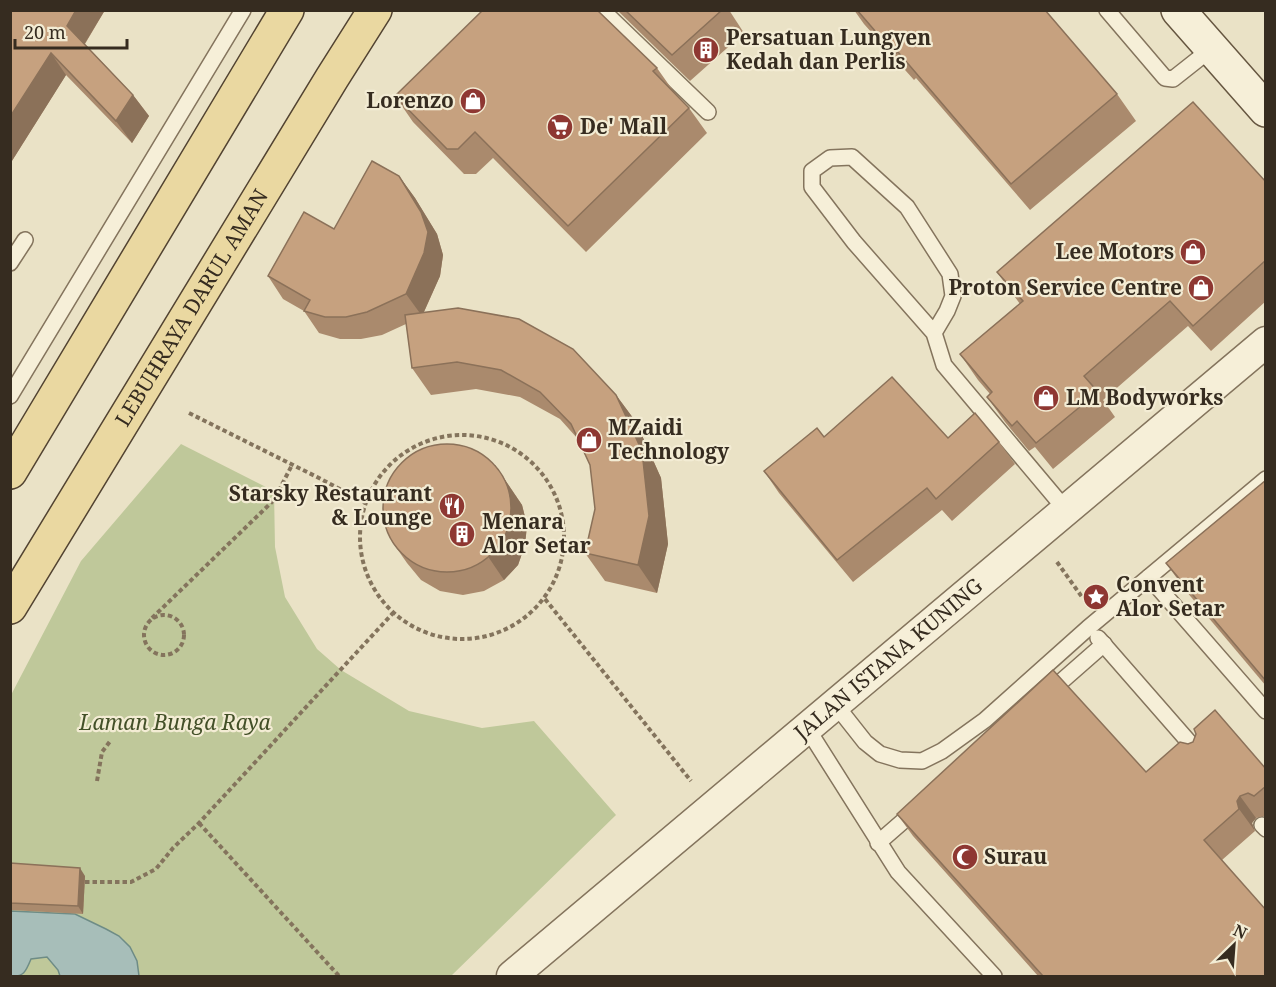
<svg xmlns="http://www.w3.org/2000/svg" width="1276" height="987" viewBox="0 0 1276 987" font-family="'Noto Serif',serif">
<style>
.green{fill:#bfc89a}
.water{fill:#a7beb9;stroke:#6e8c86;stroke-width:1.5}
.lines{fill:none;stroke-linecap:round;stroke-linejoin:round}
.lane-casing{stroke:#84745d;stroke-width:18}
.street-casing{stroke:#84745d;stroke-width:33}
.secondary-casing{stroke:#665640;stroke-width:36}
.primary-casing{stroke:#524331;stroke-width:36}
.path{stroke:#84745d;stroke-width:4;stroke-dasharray:4.5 3;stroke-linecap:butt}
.lane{stroke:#f6efd8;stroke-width:15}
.street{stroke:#f6efd8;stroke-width:30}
.secondary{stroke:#f6efd8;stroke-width:33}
.primary{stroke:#ead8a1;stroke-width:33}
.wall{fill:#aa8a6d}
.shaded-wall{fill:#8b7159}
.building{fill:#c6a17f;stroke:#8b7159;stroke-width:1.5}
.labels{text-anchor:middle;stroke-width:4.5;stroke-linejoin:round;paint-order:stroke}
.poi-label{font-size:21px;font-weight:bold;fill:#362c20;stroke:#f3ecd4;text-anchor:start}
.street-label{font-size:21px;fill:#362c20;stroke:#f3ecd4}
.park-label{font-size:21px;font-style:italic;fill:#435028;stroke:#f3ecd4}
</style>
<rect width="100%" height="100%" fill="#eae2c6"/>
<polygon class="green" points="181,444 274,491 275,547 285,597 317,649 341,670 409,711 482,728 534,721 616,815 451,976 11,976 11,695 81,561"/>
<path class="water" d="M10 911 75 914 106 929 119 936 130 947 137 961 139 976H60L58 970 47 957 31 959C26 971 24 977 11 976Z"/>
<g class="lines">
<defs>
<g id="lane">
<polyline points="602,10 708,112"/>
<polyline points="1107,10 1165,78 1173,79 1211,49"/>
<polyline points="10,263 25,240"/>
<polyline points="934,333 947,311 953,296 950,274 907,207 852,157 830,158 812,171 812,187 854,242 934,333 944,365 1066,510"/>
<polyline points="10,396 243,10"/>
<polyline points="1149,577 1266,711"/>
<polyline points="1098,638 1202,757"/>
<polyline points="1047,694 1104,644"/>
<polyline points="835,704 865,742 880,754 900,760 922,761 942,751 985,720 1088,628 1266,479"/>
<polyline points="807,728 898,872 994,976"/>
<polyline points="1262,825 1266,829"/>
<polyline points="878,843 917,809"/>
</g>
<g id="street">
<path id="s1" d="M512 976 1266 342"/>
</g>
<polyline id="secondary" points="1178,10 1266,110"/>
<g id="primary">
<polyline points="10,472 287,10"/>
<path id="s2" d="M10 607 332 78 375 10"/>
</g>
</defs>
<use href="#lane" class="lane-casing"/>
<use href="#street" class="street-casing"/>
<use href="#secondary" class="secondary-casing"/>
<use href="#primary" class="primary-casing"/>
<g class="path">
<polyline points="189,413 317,477 366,503"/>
<circle cx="462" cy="537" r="102"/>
<polyline points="1057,562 1082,597"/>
<polyline points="545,599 691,781"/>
<circle cx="164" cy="635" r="20"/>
<polyline points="152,618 274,500 292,465"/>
<polyline points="97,781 102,752 111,740"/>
<polyline points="199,823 339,976"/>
<polyline points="85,882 131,882 156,869 173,848 199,823 393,613"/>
</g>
<use href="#lane" class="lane"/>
<use href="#street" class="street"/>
<use href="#secondary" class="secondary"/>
<use href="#primary" class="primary"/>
</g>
<g class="wall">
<polygon points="10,10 105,10 85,44 133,95 149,116 132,143 66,75 10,164"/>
<polygon points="617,10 729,10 744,33 690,81"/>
<polygon points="854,10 1045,10 1117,94 1136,121 1030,210 916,78 914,80 864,24"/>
<polygon points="657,68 674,92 689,108 707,133 586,252 493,158 476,174 464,174 413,122 395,96"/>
<polygon points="399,176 415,198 437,234 443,255 440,276 424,312 616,395 636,422 661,478 668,544 657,593 605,581 585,553 595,509 590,465 577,438 560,419 520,397 476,389 431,395 412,368 406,324 382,335 361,339 340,339 319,333 304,311 283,299 268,276 334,229"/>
<polygon points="1266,182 1266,301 1211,351 1188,326 1103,400 1115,417 1053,469 1035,447 1029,451 1005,422 987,397 990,394 978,380 960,354 1020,304 997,272"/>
<polygon points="824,437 948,438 999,442 1015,464 952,521 942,510 853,582 779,493 764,471"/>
<polygon points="495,465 522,505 527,525 525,545 518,565 504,580 484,591 463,595 440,591 421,580 407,563 391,540"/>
<polygon points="1266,480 1266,686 1186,591 1166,563"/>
<polygon points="1193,742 1266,769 1266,816 1264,816 1256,818 1252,823 1255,831 1222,860 1266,976 1038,976 913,836 897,814 1146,772"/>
<polygon points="10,863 85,876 83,914 10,910"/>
</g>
<g class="shaded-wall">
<polygon points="76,10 105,10 82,48 67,26"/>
<polygon points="51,53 66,75 10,164 10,117"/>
<polygon points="133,95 149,116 132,143 116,121"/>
<polygon points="399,176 415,198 437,234 443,255 440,276 422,316 406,294"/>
<polygon points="616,395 636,422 661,478 668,544 657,593 638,565"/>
<polygon points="495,465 522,505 527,525 525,545 518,565 504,580 489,558"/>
<polygon points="1240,796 1256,818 1252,823 1255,831 1239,809 1237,801"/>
<polygon points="80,868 85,876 83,914 78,906"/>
</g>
<g class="building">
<polygon points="10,10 76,10 67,26 133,95 116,121 51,53 10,117"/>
<polygon points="483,10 597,10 657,68 653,71 689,108 568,226 475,132 458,149 447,149 395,96"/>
<polygon points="625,10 722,10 672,55"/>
<polygon points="857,10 1045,10 1117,94 1011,184 898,52 895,54"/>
<polygon points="1193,102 1266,182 1266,260 1193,326 1170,301 1084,376 1098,392 1036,443 1017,421 1012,426 987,397 992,392 960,354 1023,301 997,272"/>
<polygon points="372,161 399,176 421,212 428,232 424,253 406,294 367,312 346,317 325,317 304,311 310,300 268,276 304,212 334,229"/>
<polygon points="458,308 519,319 573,349 616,395 642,451 649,516 638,565 585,553 595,509 590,465 571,424 540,392 501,370 457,362 412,368 405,315"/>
<polygon points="892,377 948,438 975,413 999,442 936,499 927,488 837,560 764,471 817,428 824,437"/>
<circle cx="447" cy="508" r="64"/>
<polygon points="1266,480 1266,681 1166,563"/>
<polygon points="1053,670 1146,772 1180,742 1188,744 1193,742 1196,734 1194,729 1215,710 1266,769 1266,786 1254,796 1248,793 1240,796 1237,801 1239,809 1204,840 1266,910 1266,976 1043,976 897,814"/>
<polygon points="10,863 80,868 78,906 10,903"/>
</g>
<defs>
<symbol id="building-disc" viewBox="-11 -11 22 22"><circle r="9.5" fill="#8e3732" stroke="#f3ecd4"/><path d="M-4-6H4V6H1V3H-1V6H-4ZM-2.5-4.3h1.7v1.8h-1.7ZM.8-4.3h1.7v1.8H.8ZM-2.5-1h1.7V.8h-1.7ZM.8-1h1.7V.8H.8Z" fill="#fff"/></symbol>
<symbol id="shop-disc" viewBox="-11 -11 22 22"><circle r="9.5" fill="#8e3732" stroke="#f3ecd4"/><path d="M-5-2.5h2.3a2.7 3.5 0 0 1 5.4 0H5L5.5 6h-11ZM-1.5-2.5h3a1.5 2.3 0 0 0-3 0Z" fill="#fff"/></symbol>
<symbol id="supermarket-disc" viewBox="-11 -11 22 22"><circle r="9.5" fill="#8e3732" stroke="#f3ecd4"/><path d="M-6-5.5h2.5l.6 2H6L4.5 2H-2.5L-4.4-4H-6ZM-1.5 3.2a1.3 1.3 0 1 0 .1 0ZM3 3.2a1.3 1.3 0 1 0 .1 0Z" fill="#fff"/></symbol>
<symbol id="restaurant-disc" viewBox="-11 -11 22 22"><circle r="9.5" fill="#8e3732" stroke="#f3ecd4"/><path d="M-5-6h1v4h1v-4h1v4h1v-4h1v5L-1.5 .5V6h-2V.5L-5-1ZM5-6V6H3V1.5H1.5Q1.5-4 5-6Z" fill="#fff"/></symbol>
<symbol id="sight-disc" viewBox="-11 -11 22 22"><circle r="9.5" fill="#8e3732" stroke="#f3ecd4"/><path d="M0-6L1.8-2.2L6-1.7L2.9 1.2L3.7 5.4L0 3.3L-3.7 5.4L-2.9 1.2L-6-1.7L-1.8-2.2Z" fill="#fff"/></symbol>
<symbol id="mosque-disc" viewBox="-11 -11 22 22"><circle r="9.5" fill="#8e3732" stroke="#f3ecd4"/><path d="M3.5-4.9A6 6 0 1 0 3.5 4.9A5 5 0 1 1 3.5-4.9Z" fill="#fff"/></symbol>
</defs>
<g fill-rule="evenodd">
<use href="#building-disc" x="691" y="35" width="30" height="30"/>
<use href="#shop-disc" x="458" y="86" width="30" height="30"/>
<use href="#supermarket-disc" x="545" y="112" width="30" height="30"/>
<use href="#shop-disc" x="1178" y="237" width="30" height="30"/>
<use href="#shop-disc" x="1186" y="273" width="30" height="30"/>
<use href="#shop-disc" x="1031" y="383" width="30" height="30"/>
<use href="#shop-disc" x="574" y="425" width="30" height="30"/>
<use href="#restaurant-disc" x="437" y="491" width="30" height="30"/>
<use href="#building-disc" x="447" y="519" width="30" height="30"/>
<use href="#sight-disc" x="1081" y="582" width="30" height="30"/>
<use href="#mosque-disc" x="950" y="842" width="30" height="30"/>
</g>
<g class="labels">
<g class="poi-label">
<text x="726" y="45">Persatuan Lungyen<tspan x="726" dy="24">Kedah dan Perlis</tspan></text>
<text x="454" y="108" text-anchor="end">Lorenzo</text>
<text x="580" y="134">De' Mall</text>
<text x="1174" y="259" text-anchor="end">Lee Motors</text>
<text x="1182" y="295" text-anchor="end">Proton Service Centre</text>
<text x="1066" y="405">LM Bodyworks</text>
<text x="608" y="435">MZaidi<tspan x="608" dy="24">Technology</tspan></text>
<text x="432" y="501" text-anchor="end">Starsky Restaurant<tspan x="432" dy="24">&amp; Lounge</tspan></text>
<text x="482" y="529">Menara<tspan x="482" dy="24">Alor Setar</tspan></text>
<text x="1116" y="592">Convent<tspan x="1116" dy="24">Alor Setar</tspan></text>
<text x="984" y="864">Surau</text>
</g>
<g class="street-label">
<text dy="7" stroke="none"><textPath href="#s2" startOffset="350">LEBUHRAYA DARUL AMAN</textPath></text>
<text dy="7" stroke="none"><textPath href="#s1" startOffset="492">JALAN ISTANA KUNING</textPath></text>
</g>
<g class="park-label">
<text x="175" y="730">Laman Bunga Raya</text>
</g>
</g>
<rect width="1276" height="987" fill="none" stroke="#362c20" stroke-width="24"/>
<g transform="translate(1234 945) rotate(25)" stroke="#f3ecd4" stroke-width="4.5" paint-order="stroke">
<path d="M0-4.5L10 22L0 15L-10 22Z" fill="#362c20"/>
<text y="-9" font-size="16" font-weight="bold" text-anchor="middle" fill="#362c20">N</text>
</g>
<path d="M15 39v9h112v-9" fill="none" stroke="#362c20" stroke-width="3"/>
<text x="24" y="39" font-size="18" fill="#362c20" stroke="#f3ecd4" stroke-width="4.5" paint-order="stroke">20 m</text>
</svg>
